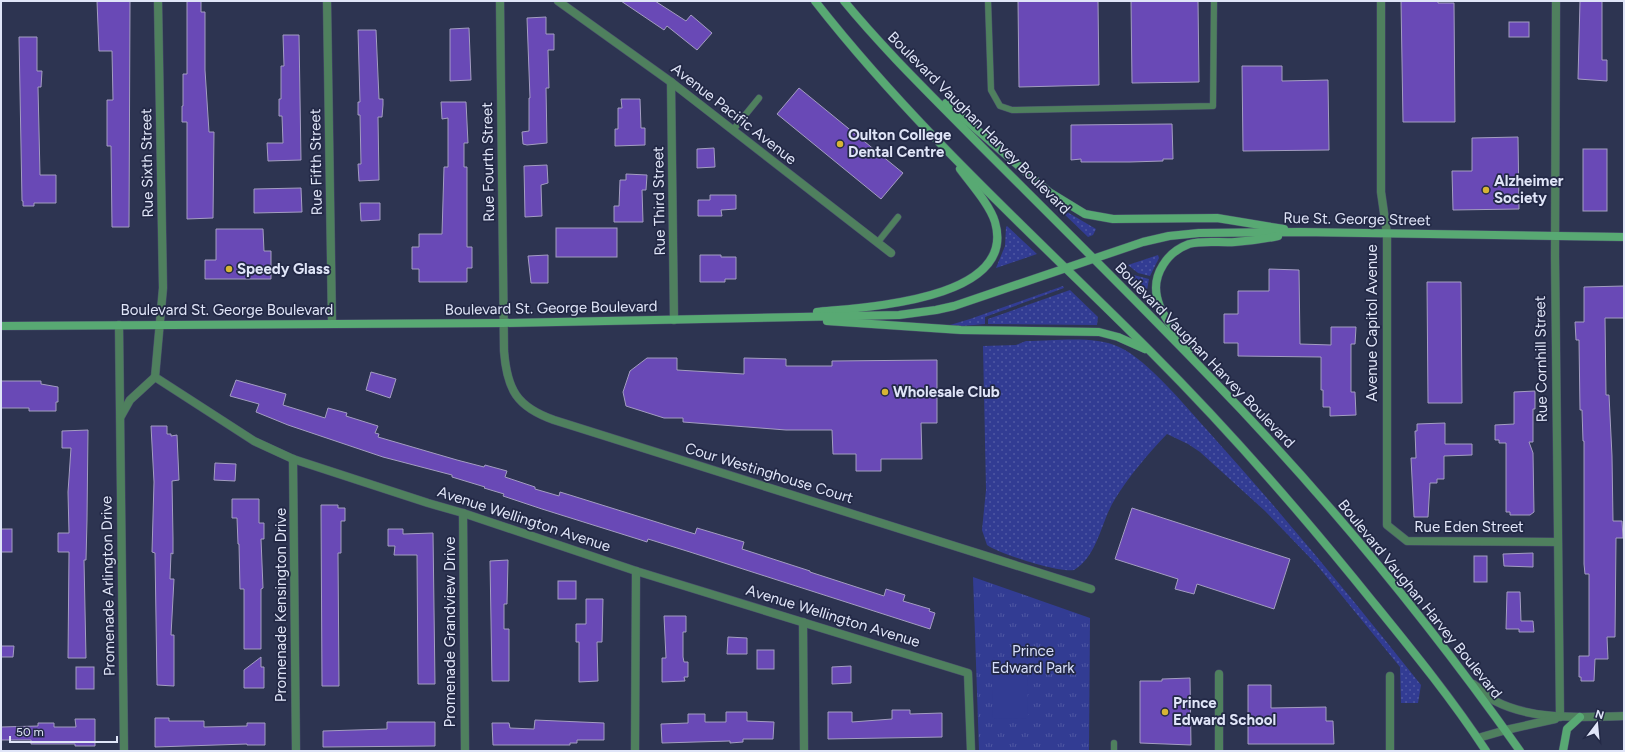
<svg xmlns="http://www.w3.org/2000/svg" width="1625" height="752" viewBox="0 0 1625 752" font-family="Figtree,sans-serif">
<style>
.grass{fill:url(#grass-dots)}
.park{fill:url(#park-tufts)}
.pitch{fill:#323c93}
.building{fill:#6949b6;stroke:#a39dc1}
.lines{fill:none;stroke-linecap:round;stroke-linejoin:round}
.lane-casing{stroke:#4a506c;stroke-width:7}
.street-casing{stroke:#4a506c;stroke-width:9}
.secondary-casing{stroke:#4a506c;stroke-width:9}
.lane{stroke:#4f805e;stroke-width:6}
.street{stroke:#4f805e;stroke-width:8}
.secondary{stroke:#58a973;stroke-width:8}
.poi-dot{fill:#d7b434;stroke:#232946;stroke-width:1.5}
.labels{text-anchor:middle;stroke-width:3.5;stroke-linejoin:round;paint-order:stroke}
.street-label{font-size:15px;fill:#e0e5f8;stroke:#232946}
.poi-label{font-size:15px;font-weight:bold;fill:#e0e5f8;stroke:#232946;text-anchor:start}
.park-label{font-size:15px;fill:#d8e0fc;stroke:#232946}
</style>
<defs>
<pattern id="grass-dots" width="8" height="8" patternUnits="userSpaceOnUse"><rect width="8" height="8" fill="#323c93"/><path d="M2 2h.1M6 6h.1" fill="none" stroke="#4f58a3" stroke-width="1.8" stroke-linecap="round"/></pattern>
<pattern id="park-tufts" width="24" height="20" patternUnits="userSpaceOnUse"><rect width="24" height="20" fill="#323c93"/><path d="M3 7l-1-3M5 7V3M7 7l1-3M15 17l-1-3M17 17v-4M19 17l1-3" fill="none" stroke="#4f58a3"/></pattern>
</defs>
<rect width="100%" height="100%" fill="#2d3451"/>
<g class="grass">
<polygon points="1062,209 1096,229 1093,235 1088,237 1061,211"/>
<polygon points="1007,226 1037,254 996,268 1005,246 1006,227"/>
<polygon points="1158,255 1159,258 1150,276 1138,273 1128,265"/>
<polygon points="1126,273 1149,279 1147,290 1144,291"/>
<polygon points="1063,286 1064,288 985,317 985,324 940,328 970,319"/>
<polygon points="1070,290 1098,317 1097,325 988,324 988,319"/>
<path d="M1026 341C1054 341 1094 335 1119 347 1148 360 1185 406 1207 430 1281 512 1352 598 1421 685L1418 703H1401L1400 667 1316 564 1265 511 1200 452 1188 444 1167 434C1148 454 1129 476 1115 499 1101 521 1098 556 1074 570 1059 573 1000 554 987 545L982 530 986 490 983 346 1016 345Z"/>
</g>
<polygon class="park" points="973,577 1090,618 1089,751 979,750"/>
<polygon class="pitch" points="1027,657 1028,718 993,719 992,658"/>
<g class="building">
<polygon points="97,1 130,1 129,227 112,227 111,146 107,146 107,100 113,100 112,51 99,51"/>
<polygon points="187,1 201,1 201,12 205,12 205,70 209,132 214,132 213,218 187,219 187,122 182,122 182,106 183,106 183,74 187,74"/>
<polygon points="621,1 655,1 686,21 691,15 712,33 697,50 667,26 664,30"/>
<polygon points="1018,1 1098,1 1099,85 1019,87"/>
<polygon points="1131,1 1198,1 1199,82 1132,83"/>
<polygon points="1401,1 1438,1 1438,3 1454,3 1455,122 1403,122"/>
<polygon points="1580,1 1602,1 1602,60 1607,60 1607,81 1578,79"/>
<polygon points="546,17 546,34 554,34 554,50 548,50 549,88 546,88 547,143 527,145 523,144 522,132 529,131 529,98 530,98 527,18"/>
<rect x="1509" y="22" width="20" height="15"/>
<polygon points="469,28 471,80 450,81 450,29"/>
<polygon points="358,30 376,30 379,99 383,99 383,105 382,117 378,117 379,180 359,181 358,164 361,164 360,115 358,115 358,102 360,102"/>
<polygon points="283,35 299,35 301,160 268,161 267,143 283,143 282,116 279,116 279,99 281,99 281,66 284,66"/>
<polygon points="19,37 37,37 37,71 42,71 41,87 38,87 40,175 56,175 56,203 34,203 34,206 23,206 23,201 22,201"/>
<polygon points="1242,66 1282,66 1282,81 1328,80 1329,150 1243,151"/>
<polygon points="799,88 903,173 881,199 777,114"/>
<polygon points="621,99 640,99 641,128 645,128 645,145 615,146 615,129 618,129 618,108 622,108"/>
<polygon points="441,102 466,102 468,143 464,143 464,167 467,167 467,247 472,247 472,268 467,268 467,282 419,282 419,269 412,269 412,247 419,247 419,234 442,234 444,167 448,167 448,118 442,119"/>
<polygon points="1172,124 1173,159 1163,159 1163,161 1130,162 1081,162 1081,159 1071,160 1071,125"/>
<polygon points="1518,137 1519,209 1453,210 1452,171 1472,171 1472,138"/>
<polygon points="714,148 715,167 697,168 697,149"/>
<rect x="1583" y="149" width="24" height="62"/>
<polygon points="547,165 548,183 541,185 542,216 525,217 524,166"/>
<polygon points="626,174 647,175 646,190 642,190 643,222 614,222 614,206 619,206 620,180 626,180"/>
<polygon points="301,188 302,212 254,213 254,189"/>
<polygon points="710,195 736,195 736,209 721,210 722,216 698,216 698,200 710,200"/>
<polygon points="360,203 380,203 380,220 361,221"/>
<rect x="556" y="228" width="61" height="29"/>
<polygon points="216,229 263,229 264,251 271,251 271,279 205,279 205,260 216,260"/>
<polygon points="548,255 548,283 531,283 528,256"/>
<polygon points="700,255 721,255 721,257 736,257 736,279 725,279 725,282 700,282"/>
<polygon points="1269,269 1299,270 1300,344 1331,345 1331,327 1356,327 1355,344 1351,344 1351,392 1355,392 1356,415 1330,416 1330,407 1323,407 1323,390 1321,390 1321,357 1238,356 1238,343 1224,343 1224,314 1238,314 1238,291 1269,291"/>
<polygon points="1427,282 1461,282 1462,403 1428,403"/>
<polygon points="1624,286 1624,318 1605,318 1606,395 1609,395 1612,456 1613,521 1622,521 1623,538 1616,538 1615,637 1607,637 1608,659 1595,659 1594,681 1581,681 1581,677 1579,677 1579,656 1589,656 1589,574 1585,574 1584,564 1584,441 1583,441 1582,410 1580,410 1579,340 1576,340 1575,322 1584,322 1584,287"/>
<polygon points="647,358 677,358 677,370 744,374 744,358 786,359 786,366 832,366 832,361 937,360 937,423 921,423 922,459 881,459 881,471 856,471 856,454 833,454 832,430 786,430 683,422 683,418 664,418 626,406 623,392 630,371"/>
<polygon points="371,372 396,379 390,398 366,390"/>
<polygon points="236,380 286,394 283,405 325,418 328,408 347,413 346,416 378,426 375,433 379,434 378,437 457,460 484,467 485,465 507,471 505,477 535,487 535,489 559,496 560,492 573,496 695,534 697,528 744,542 742,549 810,571 810,572 884,596 886,589 905,595 903,601 930,609 929,611 935,613 930,629 690,552 648,539 647,542 641,540 542,509 503,496 504,494 484,488 485,487 452,477 452,475 383,457 288,425 256,412 259,404 230,396"/>
<polygon points="1,381 41,381 41,384 58,387 58,402 56,402 56,411 29,411 29,408 1,408"/>
<polygon points="1535,391 1535,409 1533,409 1533,442 1529,442 1533,453 1534,512 1530,515 1510,515 1510,512 1506,512 1506,443 1499,443 1499,440 1495,440 1495,425 1514,424 1514,392"/>
<polygon points="1445,423 1445,444 1472,444 1472,455 1444,456 1444,479 1437,479 1437,483 1430,483 1428,517 1414,517 1411,458 1416,458 1415,431 1417,431 1417,424"/>
<polygon points="151,426 167,426 167,434 171,434 171,436 177,435 179,480 172,481 173,538 173,554 171,553 170,579 174,579 171,635 174,635 174,686 157,685 155,553 152,552 154,482"/>
<polygon points="88,430 87,520 86,560 84,560 86,658 68,658 69,552 58,552 58,533 69,533 68,492 71,448 62,448 62,431"/>
<polygon points="215,463 236,464 235,481 214,480"/>
<polygon points="232,499 259,499 259,523 264,523 264,539 261,539 263,588 261,589 261,649 244,649 244,589 240,589 239,544 238,544 237,518 232,518"/>
<polygon points="321,505 338,505 338,508 345,508 345,521 341,521 341,553 338,553 339,686 322,686"/>
<polygon points="1132,508 1290,559 1274,609 1197,584 1194,594 1175,589 1178,579 1115,559"/>
<rect x="1" y="529" width="11" height="23"/>
<polygon points="388,529 403,529 403,534 433,533 435,684 418,684 417,555 394,555 395,546 388,546"/>
<polygon points="1533,553 1533,567 1504,566 1503,554"/>
<rect x="1474" y="556" width="13" height="26"/>
<polygon points="508,560 507,604 504,604 504,629 509,629 509,681 492,681 490,561"/>
<rect x="558" y="581" width="18" height="18"/>
<polygon points="1507,592 1520,592 1521,621 1533,621 1534,632 1519,632 1519,629 1506,629"/>
<polygon points="586,599 603,599 602,642 597,642 598,681 579,682 579,642 576,642 576,624 586,624"/>
<polygon points="664,616 686,616 686,632 683,632 683,657 684,662 688,662 688,677 684,677 685,681 662,682 662,658 666,658"/>
<polygon points="728,637 747,638 747,654 727,654"/>
<polygon points="1,646 14,646 13,657 1,657"/>
<rect x="757" y="650" width="17" height="19"/>
<polygon points="261,657 261,667 264,667 264,688 244,688 244,670"/>
<polygon points="851,666 851,683 832,684 832,667"/>
<rect x="76" y="667" width="18" height="22"/>
<polygon points="1190,678 1191,745 1140,743 1140,681 1162,681 1162,679"/>
<polygon points="1248,685 1271,685 1271,708 1326,707 1326,721 1333,721 1334,744 1248,744"/>
<polygon points="892,710 910,710 910,714 942,713 942,737 828,739 828,712 852,712 852,722 892,719"/>
<polygon points="726,712 747,712 747,721 774,722 773,739 743,739 743,742 730,743 730,741 662,743 661,724 688,723 688,714 705,714 705,722 726,722"/>
<polygon points="155,718 169,718 169,721 204,721 204,727 247,726 247,723 265,723 265,745 247,745 247,744 155,747"/>
<polygon points="75,719 95,719 95,746 75,746 75,744 31,744 31,740 1,740 1,727 38,726 38,723 54,723 54,727 76,727"/>
<polygon points="535,720 604,723 604,740 577,740 577,743 570,743 570,745 493,745 492,723 509,723 510,728 534,729"/>
<polygon points="387,722 435,722 435,746 323,747 323,731 387,729"/>
</g>
<g class="lines">
<defs>
<g id="lane">
<polyline points="988,1 991,90 1000,106 1012,110 1213,106 1214,1"/>
<polyline points="733,130 759,98"/>
<polyline points="878,242 898,217"/>
<polyline points="1114,751 1114,743"/>
</g>
<g id="street">
<polyline points="158,1 163,288 155,377 254,441 293,459 428,503 463,513 636,571 968,673 971,751"/>
<polyline points="327,1 332,323"/>
<path d="M500 1 504 351C507 390 517 407 554 420L1091 589"/>
<polyline points="558,1 671,82 891,253"/>
<polyline points="1381,1 1381,192 1387,234 1387,525 1407,541 1557,542"/>
<polyline points="1556,1 1555,256 1560,717"/>
<polyline points="671,82 674,320"/>
<polyline points="119,325 124,751"/>
<polyline points="121,416 130,400 155,377"/>
<polyline points="293,459 296,751"/>
<polyline points="463,513 465,751"/>
<polyline points="803,622 804,751"/>
<path d="M1473 684C1480 689 1487 696 1495 701 1534 721 1581 717 1624 716"/>
<polyline points="1478,738 1506,730 1555,719"/>
<polyline points="635,751 636,571"/>
<polyline points="1219,751 1219,674"/>
<polyline points="1390,751 1390,676"/>
</g>
<g id="secondary">
<path d="M815 1C915 129 1037 238 1151 352 1230 431 1303 515 1373 602 1412 650 1452 699 1486 751"/>
<path d="M844 1C886 52 934 98 980 145 1057 222 1134 298 1209 376 1320 490 1428 621 1520 751"/>
<polyline points="946,103 1049,192 1085,214 1113,219 1217,218 1284,229"/>
<path d="M817 312C863 307 1018 301 995 222 990 205 971 184 960 169"/>
<polyline points="827,321 961,330 1099,332 1118,337 1145,349"/>
<polyline points="1,326 503,323 899,315 936,310 954,306 1143,242 1169,236 1199,233 1300,232 1624,237"/>
<path d="M1189 349C1170 325 1143 296 1163 265 1169 255 1178 248 1189 244 1204 240 1220 243 1235 242 1249 241 1264 239 1278 236"/>
<polyline points="1563,751 1567,729 1580,717"/>
</g>
</defs>
<use href="#lane" class="lane-casing"/>
<use href="#street" class="street-casing"/>
<use href="#secondary" class="secondary-casing"/>
<use href="#lane" class="lane"/>
<use href="#street" class="street"/>
<use href="#secondary" class="secondary"/>
</g>
<g class="poi-dot">
<circle cx="840" cy="144" r="4"/>
<circle cx="1486" cy="190" r="4"/>
<circle cx="229" cy="269" r="4"/>
<circle cx="885" cy="392" r="4"/>
<circle cx="1165" cy="712" r="4"/>
</g>
<g class="labels">
<g class="street-label">
<text transform="translate(734 114) rotate(38)" y="5">Avenue Pacific Avenue</text>
<text transform="translate(979 123) rotate(45)" y="5">Boulevard Vaughan Harvey Boulevard</text>
<text transform="translate(316 162) rotate(-91)" y="5">Rue Fifth Street</text>
<text transform="translate(488 162) rotate(-91)" y="5">Rue Fourth Street</text>
<text transform="translate(147 163) rotate(-91)" y="5">Rue Sixth Street</text>
<text transform="translate(659 201) rotate(-91)" y="5">Rue Third Street</text>
<text transform="translate(1357 219) rotate(1)" y="5">Rue St. George Street</text>
<text transform="translate(551 308) rotate(-1)" y="5">Boulevard St. George Boulevard</text>
<text x="227" y="315">Boulevard St. George Boulevard</text>
<text transform="translate(1372 323) rotate(-90)" y="5">Avenue Capitol Avenue</text>
<text transform="translate(1205 355) rotate(46)" y="5">Boulevard Vaughan Harvey Boulevard</text>
<text transform="translate(1541 359) rotate(-91)" y="5">Rue Cornhill Street</text>
<text transform="translate(769 473) rotate(17)" y="5">Cour Westinghouse Court</text>
<text transform="translate(524 519) rotate(18)" y="5">Avenue Wellington Avenue</text>
<text x="1469" y="532">Rue Eden Street</text>
<text transform="translate(108 586) rotate(-91)" y="5">Promenade Arlington Drive</text>
<text transform="translate(1420 599) rotate(51)" y="5">Boulevard Vaughan Harvey Boulevard</text>
<text transform="translate(281 605) rotate(-90)" y="5">Promenade Kensington Drive</text>
<text transform="translate(833 616) rotate(17)" y="5">Avenue Wellington Avenue</text>
<text transform="translate(450 632) rotate(-90)" y="5">Promenade Grandview Drive</text>
</g>
<g class="poi-label">
<text x="848" y="140">Oulton College<tspan x="848" dy="17">Dental Centre</tspan></text>
<text x="1494" y="186">Alzheimer<tspan x="1494" dy="17">Society</tspan></text>
<text x="237" y="274">Speedy Glass</text>
<text x="893" y="397">Wholesale Club</text>
<text x="1173" y="708">Prince<tspan x="1173" dy="17">Edward School</tspan></text>
</g>
<g class="park-label">
<text x="1033" y="656">Prince<tspan x="1033" dy="17">Edward Park</tspan></text>
</g>
</g>
<rect width="1625" height="752" fill="none" stroke="#e0e5f8" stroke-width="4"/>
<g transform="translate(1597 724) rotate(16)" stroke="#232946" stroke-width="3" paint-order="stroke">
<path d="M0-3L7 15L0 10L-7 15Z" fill="#e0e5f8"/>
<text y="-6" font-size="11" font-weight="bold" text-anchor="middle" fill="#e0e5f8">N</text>
</g>
<path d="M10 736v6h107v-6" fill="none" stroke="#e0e5f8" stroke-width="2"/>
<text x="16" y="736" font-size="12" fill="#e0e5f8" stroke="#232946" stroke-width="3" paint-order="stroke">50 m</text>
</svg>
